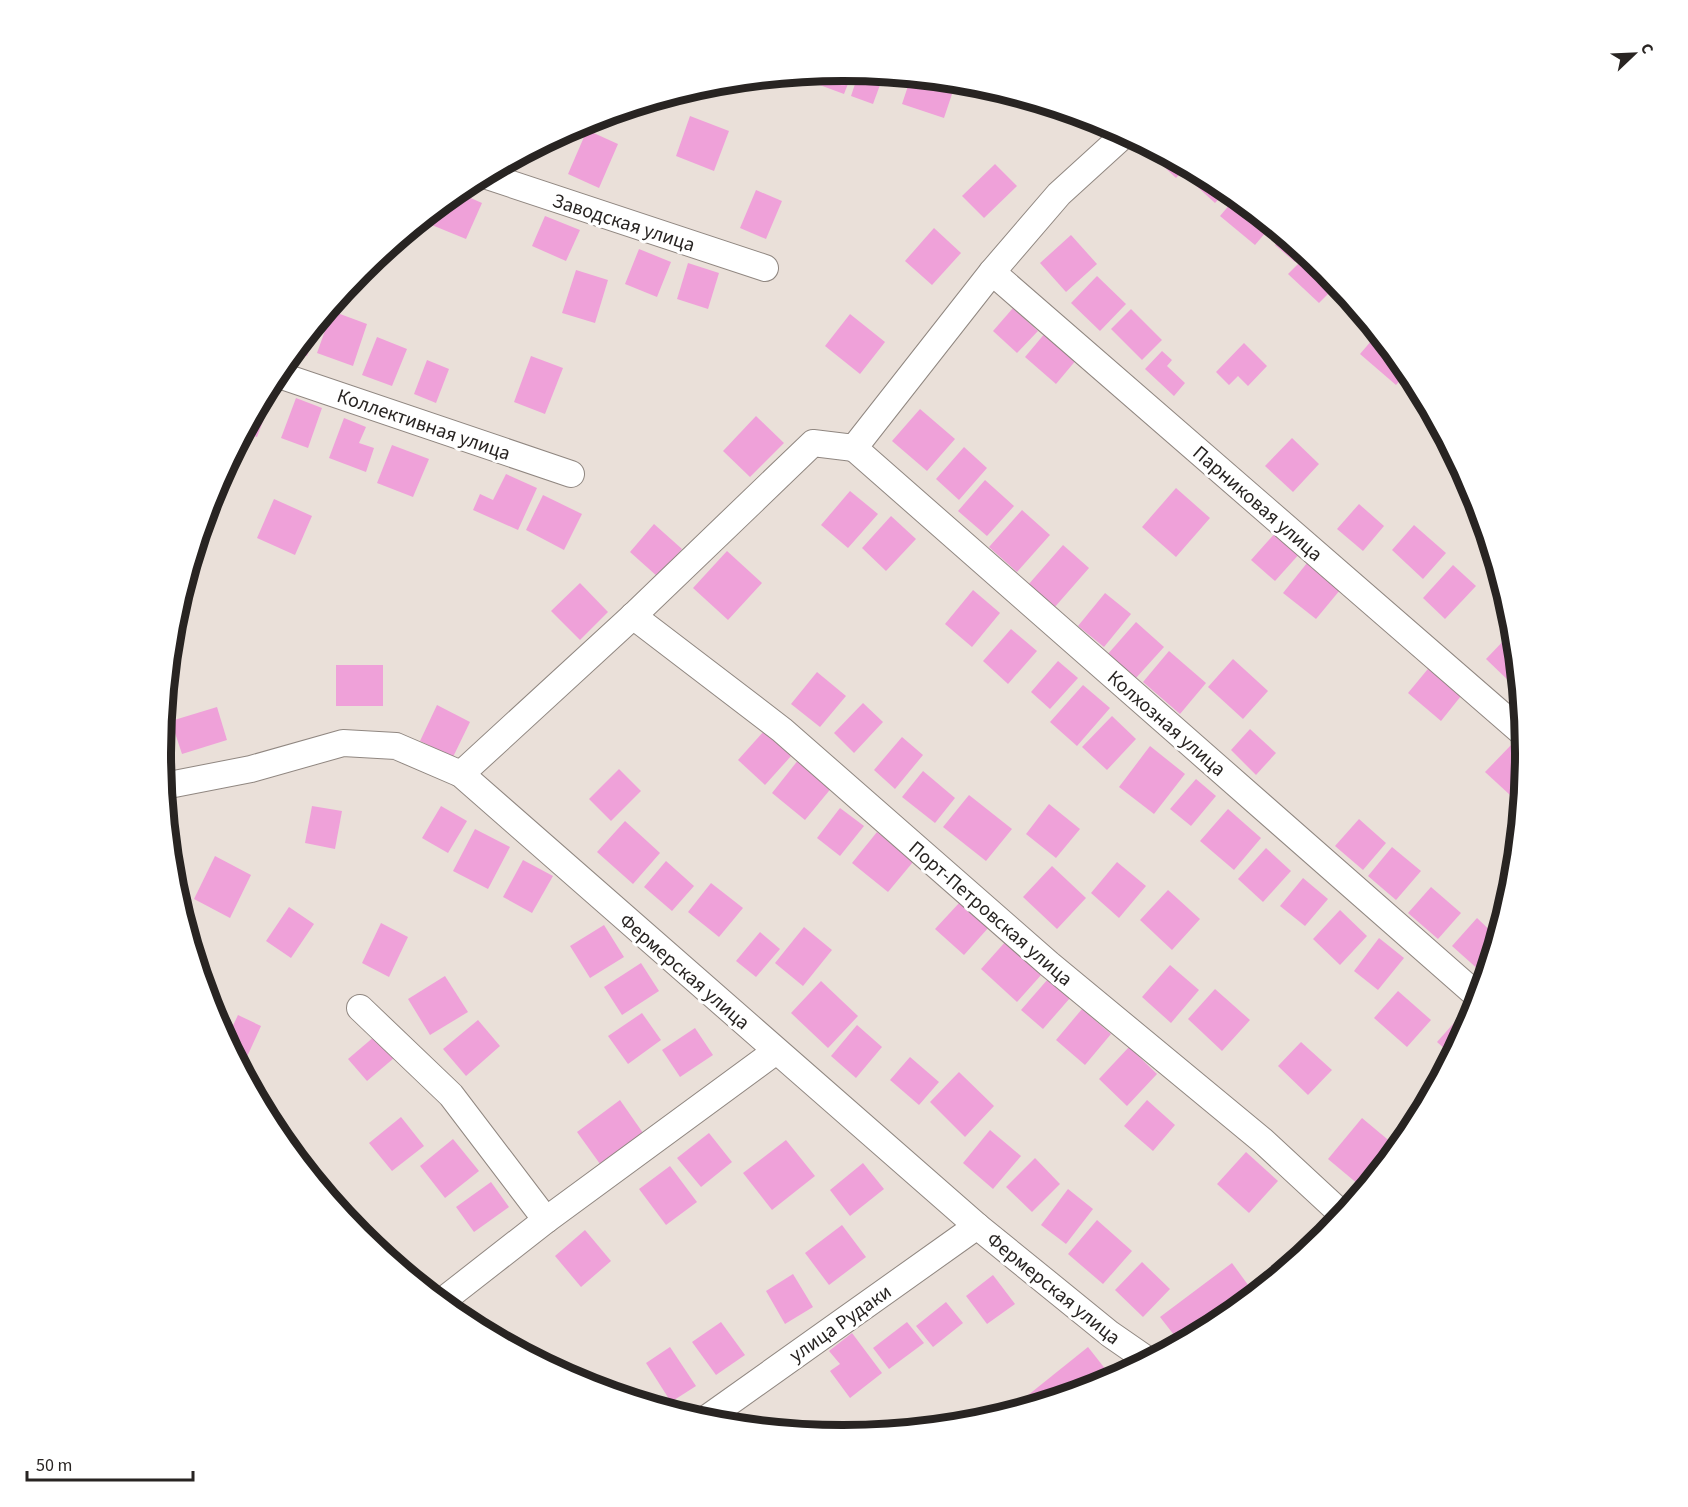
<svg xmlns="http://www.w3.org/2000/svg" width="1688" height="1507" viewBox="0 0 1688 1507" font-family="'Source Sans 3',sans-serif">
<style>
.building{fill:#efa1d9}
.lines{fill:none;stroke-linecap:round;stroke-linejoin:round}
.minor-casing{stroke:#908781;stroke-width:28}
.minor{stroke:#fff;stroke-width:26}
.labels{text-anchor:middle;stroke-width:6;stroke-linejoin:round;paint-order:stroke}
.street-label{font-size:20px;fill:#282422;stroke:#fff}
.rim{fill:none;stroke:#282422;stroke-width:8}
</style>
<rect width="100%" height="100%" fill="#eae0d9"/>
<g class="building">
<polygon points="844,71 853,71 844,94 817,84 822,73"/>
<polygon points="859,72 884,74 873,104 851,96"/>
<polygon points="795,75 801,75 799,80 788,76"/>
<polygon points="911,77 956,82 944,118 902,104"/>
<polygon points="690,116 729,131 714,171 676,156"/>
<polygon points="587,130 618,144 599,188 568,174"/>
<polygon points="1147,145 1187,166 1176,178 1144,148"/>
<polygon points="995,164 1017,186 984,218 962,196"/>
<polygon points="1198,172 1228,189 1215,203 1191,181"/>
<polygon points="756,190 782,201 766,239 740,228"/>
<polygon points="457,192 482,203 466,239 422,221"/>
<polygon points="1237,196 1272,225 1255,245 1220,216"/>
<polygon points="545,216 580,230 566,261 532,246"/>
<polygon points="934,228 961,253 932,285 905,261"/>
<polygon points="1071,235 1097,264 1066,292 1040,263"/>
<polygon points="1283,235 1304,252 1295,262 1275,245"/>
<polygon points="639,249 671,262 657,297 625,284"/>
<polygon points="1307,255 1327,271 1338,284 1319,303 1288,274"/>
<polygon points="688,263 719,273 708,309 677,299"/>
<polygon points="576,270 608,280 595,323 562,313"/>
<polygon points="1097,276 1126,304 1100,331 1071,303"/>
<polygon points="1013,308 1038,331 1017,353 993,331"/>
<polygon points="1131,309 1162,340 1142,360 1111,329"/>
<polygon points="332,311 367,324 353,366 317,353"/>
<polygon points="850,314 885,342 860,374 825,346"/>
<polygon points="321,319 307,356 295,351"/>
<polygon points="1046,332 1077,359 1056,384 1025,357"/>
<polygon points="1378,333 1409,370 1396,385 1360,354"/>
<polygon points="377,337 407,349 392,386 362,375"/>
<polygon points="1244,343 1267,366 1248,386 1238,376 1229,385 1216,372"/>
<polygon points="1162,351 1172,360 1167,366 1185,383 1174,396 1145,369"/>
<polygon points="531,356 563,368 545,414 514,402"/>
<polygon points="427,360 449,369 436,403 414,394"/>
<polygon points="1412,374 1427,403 1405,381"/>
<polygon points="266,393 273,395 257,437 245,433"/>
<polygon points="296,398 322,408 308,448 281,438"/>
<polygon points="920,409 955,439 927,471 892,441"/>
<polygon points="756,416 784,443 750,477 723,451"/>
<polygon points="344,418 366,427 359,443 374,448 366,472 329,458"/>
<polygon points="1292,438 1319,464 1293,492 1265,466"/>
<polygon points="392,445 429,459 413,497 377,483"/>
<polygon points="964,447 987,468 959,500 936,479"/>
<polygon points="506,474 537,488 518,530 473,510 480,494 493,500"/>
<polygon points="985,480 1014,506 987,536 958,511"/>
<polygon points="1176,488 1210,518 1176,557 1142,527"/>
<polygon points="850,491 878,514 848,548 821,525"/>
<polygon points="543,495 582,514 564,550 526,530"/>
<polygon points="274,499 312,516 295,555 257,538"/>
<polygon points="1359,504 1384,526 1363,551 1337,529"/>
<polygon points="1022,510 1050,535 1017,572 989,547"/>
<polygon points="891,516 916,539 886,571 862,548"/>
<polygon points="654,524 682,549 658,577 630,552"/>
<polygon points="1414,525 1446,553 1423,579 1392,550"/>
<polygon points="1277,531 1301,552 1275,581 1251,560"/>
<polygon points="1063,545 1089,568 1054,608 1028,585"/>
<polygon points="727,551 762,583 728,620 693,588"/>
<polygon points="1307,563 1340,590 1316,619 1283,593"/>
<polygon points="1453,565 1476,586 1445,619 1423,598"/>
<polygon points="580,583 608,612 580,640 551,611"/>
<polygon points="973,590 1000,613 972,647 945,624"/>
<polygon points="1105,593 1131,614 1104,647 1078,626"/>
<polygon points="1136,622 1164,647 1135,679 1107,655"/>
<polygon points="1011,629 1037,651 1008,684 983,661"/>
<polygon points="1509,635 1516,642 1519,674 1511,683 1486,659"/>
<polygon points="1169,651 1206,683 1180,714 1143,682"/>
<polygon points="1233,659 1268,691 1243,719 1208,687"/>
<polygon points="1058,661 1078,678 1050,709 1031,692"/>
<polygon points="1432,664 1465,691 1441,721 1408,693"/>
<rect x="336" y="665" width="47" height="41"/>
<polygon points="817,672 846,696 820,727 791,704"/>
<polygon points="1083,685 1110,708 1077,746 1050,722"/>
<polygon points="863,703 883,722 854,753 834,733"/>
<polygon points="437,705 470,722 453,757 420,741"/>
<polygon points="217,707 227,740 182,754 171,721"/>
<polygon points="1112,716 1136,739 1107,770 1082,747"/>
<polygon points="1250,729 1276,753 1256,775 1231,750"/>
<polygon points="765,730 792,755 765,785 738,760"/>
<polygon points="902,737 923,755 895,789 874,770"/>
<polygon points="1513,743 1527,756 1522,806 1485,772"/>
<polygon points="1150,746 1185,774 1154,814 1119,787"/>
<polygon points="799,759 833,786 805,820 772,793"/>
<polygon points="619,769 641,791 611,821 589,799"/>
<polygon points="923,771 955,798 935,823 902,797"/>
<polygon points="1196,779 1216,796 1191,826 1170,809"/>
<polygon points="969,795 1012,829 986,861 943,827"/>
<polygon points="1049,804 1080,829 1056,858 1026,834"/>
<polygon points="312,806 342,811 335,849 305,843"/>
<polygon points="441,806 467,821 448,853 422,838"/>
<polygon points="840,808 864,826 840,856 817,838"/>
<polygon points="1228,809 1261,838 1234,870 1200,841"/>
<polygon points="1359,819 1386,843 1363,870 1335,846"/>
<polygon points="625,821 660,853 633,884 597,852"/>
<polygon points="475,829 510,847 488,889 453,871"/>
<polygon points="877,832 913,862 888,892 852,863"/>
<polygon points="1392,847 1421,871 1396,900 1368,876"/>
<polygon points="1266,848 1291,871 1263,902 1238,879"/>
<polygon points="215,856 251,875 230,918 194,899"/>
<polygon points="523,860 553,876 532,913 503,897"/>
<polygon points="666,861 694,886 672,911 644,887"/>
<polygon points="1117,862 1146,886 1119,918 1091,893"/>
<polygon points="1052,866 1086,898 1057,929 1023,897"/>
<polygon points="1303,878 1328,899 1305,926 1280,906"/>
<polygon points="711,883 743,908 719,937 688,912"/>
<polygon points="1431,887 1461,913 1438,939 1408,913"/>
<polygon points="1168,890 1200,919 1172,950 1140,920"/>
<polygon points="960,902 989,927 964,955 935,929"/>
<polygon points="289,907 314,924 291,958 266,941"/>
<polygon points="1340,910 1367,936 1340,965 1313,939"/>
<polygon points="1477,918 1498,938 1492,957 1480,971 1452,946"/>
<polygon points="381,923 408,937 389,977 362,963"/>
<polygon points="604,925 624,957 590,978 570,946"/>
<polygon points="804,927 832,950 803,986 775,963"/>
<polygon points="760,932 780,949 756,977 736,961"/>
<polygon points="1379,938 1404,958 1378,990 1354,971"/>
<polygon points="1006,941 1042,974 1017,1002 981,969"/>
<polygon points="641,963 659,991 622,1015 604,987"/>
<polygon points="1170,965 1199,990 1171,1023 1142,997"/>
<polygon points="445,976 468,1012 430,1035 408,999"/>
<polygon points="1048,979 1070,998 1043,1029 1021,1010"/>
<polygon points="821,981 858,1016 828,1048 791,1013"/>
<polygon points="1215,989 1250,1020 1222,1051 1188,1019"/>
<polygon points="1398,991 1431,1020 1407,1047 1374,1018"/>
<polygon points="207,996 215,998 211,1008"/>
<polygon points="1082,1009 1111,1034 1085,1065 1056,1040"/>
<polygon points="642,1013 661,1040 628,1064 608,1036"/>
<polygon points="238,1015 261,1026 246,1059 234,1053 226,1040"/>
<polygon points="1461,1015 1470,1023 1453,1056 1437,1042"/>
<polygon points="478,1020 500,1046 466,1076 443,1049"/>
<polygon points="857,1025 882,1047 856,1078 831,1056"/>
<polygon points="695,1028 713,1055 680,1077 662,1050"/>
<polygon points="375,1036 394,1058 367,1081 348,1059"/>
<polygon points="1301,1042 1332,1070 1308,1095 1278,1066"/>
<polygon points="1129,1047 1157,1074 1127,1106 1099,1079"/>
<polygon points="910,1057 939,1082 919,1105 890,1080"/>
<polygon points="959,1072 994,1106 965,1137 930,1102"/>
<polygon points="620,1100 643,1133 600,1164 577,1132"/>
<polygon points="1147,1100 1175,1125 1153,1151 1124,1126"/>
<polygon points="401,1117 424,1146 392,1171 369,1143"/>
<polygon points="1362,1118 1399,1149 1365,1190 1328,1159"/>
<polygon points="990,1130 1021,1156 993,1189 963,1163"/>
<polygon points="709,1133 732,1162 701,1187 677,1158"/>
<polygon points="453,1139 479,1171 445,1198 420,1166"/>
<polygon points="786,1140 815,1176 772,1210 743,1173"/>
<polygon points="1246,1152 1278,1181 1249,1213 1217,1184"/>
<polygon points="1035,1158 1060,1184 1032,1212 1006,1187"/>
<polygon points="863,1163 884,1189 850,1216 830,1190"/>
<polygon points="670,1166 697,1202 666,1225 639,1189"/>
<polygon points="491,1182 509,1207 474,1232 456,1207"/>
<polygon points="1068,1189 1093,1209 1066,1244 1041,1225"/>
<polygon points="1097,1220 1132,1251 1103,1284 1068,1254"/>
<polygon points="842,1225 866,1257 829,1285 805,1253"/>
<polygon points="585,1230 611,1261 581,1287 555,1256"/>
<polygon points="1142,1262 1170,1289 1143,1317 1115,1290"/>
<polygon points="1232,1263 1254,1293 1197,1335 1181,1344 1160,1317"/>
<polygon points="793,1274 813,1307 785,1324 766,1291"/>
<polygon points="993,1275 1015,1304 987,1324 966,1296"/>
<polygon points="946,1302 963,1323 933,1347 916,1326"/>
<polygon points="721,1322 745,1355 716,1375 692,1342"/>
<polygon points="907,1322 924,1343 889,1369 873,1348"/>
<polygon points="852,1333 882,1373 850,1398 830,1371 840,1364 829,1351"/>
<polygon points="670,1347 696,1386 671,1402 646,1363"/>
<polygon points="1088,1347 1114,1380 1105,1385 1002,1416"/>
</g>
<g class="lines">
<defs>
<g id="minor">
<polyline points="484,175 765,268"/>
<polyline points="992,272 1525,735"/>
<polyline points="276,374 571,474"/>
<polyline points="854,448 1480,998"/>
<polyline points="633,616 782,730 1049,964 1263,1141 1344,1216"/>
<polyline points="461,774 633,616 813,443 854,448 992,272 1059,194 1126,133"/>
<polyline points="164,786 251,769 343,743 396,746 461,774 977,1226 1110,1334 1149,1361"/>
<polyline points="360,1008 451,1095 546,1220"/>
<polyline points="441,1302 546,1220 776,1051"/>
<polyline points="703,1421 977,1226"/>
</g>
</defs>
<use href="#minor" class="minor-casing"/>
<use href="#minor" class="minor"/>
</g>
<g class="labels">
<g class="street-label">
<text transform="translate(624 222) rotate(18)" y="7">Заводская улица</text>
<text transform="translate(424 424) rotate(19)" y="7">Коллективная улица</text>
<text transform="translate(1258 503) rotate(41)" y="7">Парниковая улица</text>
<text transform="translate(1167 723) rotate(41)" y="7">Колхозная улица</text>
<text transform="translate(991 913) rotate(41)" y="7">Порт-Петровская улица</text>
<text transform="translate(685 971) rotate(41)" y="7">Фермерская улица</text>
<text transform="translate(1054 1288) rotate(39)" y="7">Фермерская улица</text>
<text transform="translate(840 1323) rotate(-35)" y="7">улица Рудаки</text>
</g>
</g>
<path d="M0 0H1688V1507H0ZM171 753a672 672 0 1 1 1344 0a672 672 0 1 1-1344 0Z" fill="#fff" fill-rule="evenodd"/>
<path class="rim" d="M171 753a672 672 0 1 1 1344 0a672 672 0 1 1-1344 0Z"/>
<g transform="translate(1634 54) rotate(67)" stroke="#ffffff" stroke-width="4.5" paint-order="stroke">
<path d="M0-4.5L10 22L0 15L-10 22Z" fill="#282422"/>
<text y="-9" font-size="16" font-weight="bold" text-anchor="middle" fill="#282422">С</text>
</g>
<path d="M27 1471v9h166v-9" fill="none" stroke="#282422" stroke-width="3"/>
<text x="36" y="1471" font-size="18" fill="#282422" stroke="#ffffff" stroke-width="4.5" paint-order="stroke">50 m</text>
</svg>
